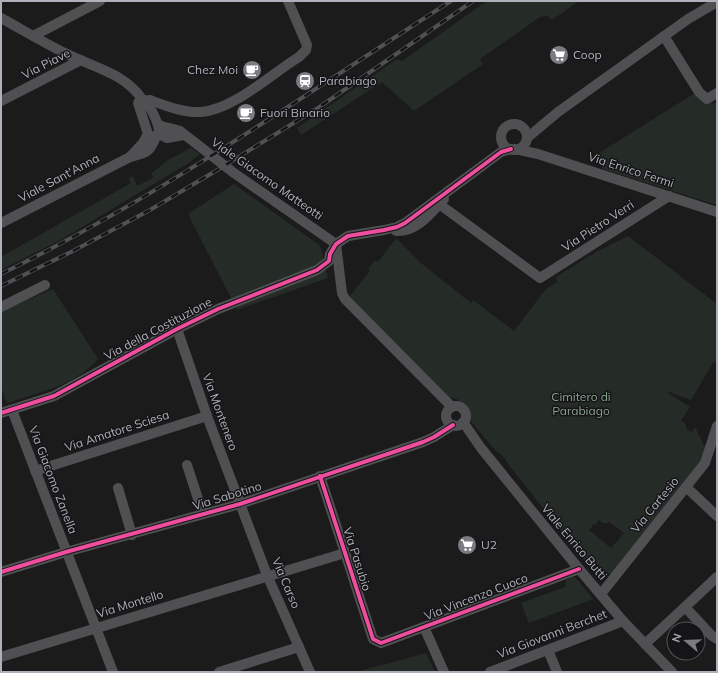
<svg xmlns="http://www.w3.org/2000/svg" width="718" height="673" viewBox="0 0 718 673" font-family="Mulish,sans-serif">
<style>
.green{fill:#252b26;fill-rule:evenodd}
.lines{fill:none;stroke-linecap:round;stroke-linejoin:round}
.minor{stroke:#505053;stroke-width:10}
.rail-casing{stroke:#505154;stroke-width:4}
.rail{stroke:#151517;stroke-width:2.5;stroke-dasharray:8;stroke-linecap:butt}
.cycleway-casing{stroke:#151517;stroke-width:6}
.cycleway{stroke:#ef4d9e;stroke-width:4}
.labels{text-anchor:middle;stroke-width:3;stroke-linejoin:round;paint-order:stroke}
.poi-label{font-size:12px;fill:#aeb1ba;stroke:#151517;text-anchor:start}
.street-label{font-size:12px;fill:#aeb1ba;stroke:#151517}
.park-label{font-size:12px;fill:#88a28b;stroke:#151517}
</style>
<rect width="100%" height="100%" fill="#1b1b1b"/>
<g class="green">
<polygon points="487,1 579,1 552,20 547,16 540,17 480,59 483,64 414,111 382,82 301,135 297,128 397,59 402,61"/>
<path d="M695 93C702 100 707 104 717 103V205L603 169 596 155Z"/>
<polygon points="191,148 200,154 187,164 62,239 1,270 1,257 131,183 129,178 133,176 137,186 153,178 151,173 153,172 168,160"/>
<polygon points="234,184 318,244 321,248 328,278 237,310 188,214"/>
<path d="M628 236 717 304V362L714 361 691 400 669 392 668 393 690 407 681 421 685 423 687 430 692 432 695 427 707 451 703 462 613 574H595L505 460 506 459 494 449 469 419 466 407 457 399 449 397 349 297 370 271 368 269 375 260 378 262 396 238 421 263 471 303 473 300 514 331 545 290 557 282 556 277 596 252ZM599 520 603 523H607L609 522 624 533 611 548 589 530 594 524 595 525Z"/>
<path d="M53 289 98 359C76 385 38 393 7 403L1 388V311Z"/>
<polygon points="573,577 577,579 593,599 529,623 521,603 565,587 566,580"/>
<polygon points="426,653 435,672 356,672"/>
</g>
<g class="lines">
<g class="minor">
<path d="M1 18C23 30 44 43 67 54 93 67 124 73 142 99"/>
<polyline points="33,36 100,1"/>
<polyline points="664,36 699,92 707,99 717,93"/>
<path d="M142 99C150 103 160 126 159 134L156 136 151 137 148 134 138 103 140 100Z"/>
<polyline points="1,101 81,60"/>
<path d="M145 101 150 100C166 106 184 113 201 112 233 110 271 74 299 57L306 50 307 45 288 1"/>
<circle cx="514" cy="137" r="13"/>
<path d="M159 125C166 128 172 128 180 131L234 173 336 244"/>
<polyline points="159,134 167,138 184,135"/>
<polyline points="527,138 558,112 688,19 717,2"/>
<polyline points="515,149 538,154 717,212"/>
<polyline points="130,157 143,143 148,134"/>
<polyline points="435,201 540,278 669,196"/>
<path d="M1 223 130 157C146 153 150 153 156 136"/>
<path d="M396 231C417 232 431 213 444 199"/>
<polyline points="336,244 342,293 345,299 452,407"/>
<polyline points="1,307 45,285"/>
<polyline points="177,329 207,416 267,575 310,672"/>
<circle cx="456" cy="416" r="10"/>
<polyline points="12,410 113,672"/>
<polyline points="1,413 54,396 177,329 218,309 317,270 329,261 330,254 336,244 348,236 384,230 397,227 405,223 501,152 511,149"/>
<polyline points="463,422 481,448 579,569 623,621 672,672"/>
<polyline points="187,465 203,514"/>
<polyline points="35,471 207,416"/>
<polyline points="320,476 373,639 381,643 579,569"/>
<polyline points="686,487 717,516"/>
<polyline points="118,488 132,535"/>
<polyline points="1,572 66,552 240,504 423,442 434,437 453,425"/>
<polyline points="601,594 705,463 717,426"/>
<polyline points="685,607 717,577"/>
<polyline points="424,627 444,672"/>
<polyline points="645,644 685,607 711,635 717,639"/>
<polyline points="548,650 557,672"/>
<polyline points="1,657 345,553"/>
<polyline points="219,672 299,647"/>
<polyline points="490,672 623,621"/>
</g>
<defs>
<g id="rail">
<path d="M1 274C159 197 303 96 451 1"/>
<polyline points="1,286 73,251 150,210 219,169 318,108 473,1"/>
</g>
</defs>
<use href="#rail" class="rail-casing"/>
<use href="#rail" class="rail"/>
<defs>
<g id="cycleway">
<polyline points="1,413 54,396 177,329 218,309 317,270 329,261 330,254 336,244 348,236 384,230 397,227 405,223 501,152 511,149"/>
<polyline points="320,476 373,639 381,643 579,569"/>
<polyline points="1,572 66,552 240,504 423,442 434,437 453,425"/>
</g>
</defs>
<use href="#cycleway" class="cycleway-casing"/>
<use href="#cycleway" class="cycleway"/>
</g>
<defs>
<symbol id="supermarket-disc" viewBox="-11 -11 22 22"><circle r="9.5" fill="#7b7c82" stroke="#151517"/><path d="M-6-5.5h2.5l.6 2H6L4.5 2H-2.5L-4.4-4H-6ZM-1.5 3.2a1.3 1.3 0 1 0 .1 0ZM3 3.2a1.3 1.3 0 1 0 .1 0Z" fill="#fff"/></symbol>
<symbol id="cafe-disc" viewBox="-11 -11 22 22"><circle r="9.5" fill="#7b7c82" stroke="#151517"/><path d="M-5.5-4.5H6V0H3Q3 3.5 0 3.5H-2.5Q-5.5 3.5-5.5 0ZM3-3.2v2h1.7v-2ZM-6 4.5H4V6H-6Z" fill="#fff"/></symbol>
<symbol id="station-disc" viewBox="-11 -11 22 22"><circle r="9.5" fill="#7b7c82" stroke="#151517"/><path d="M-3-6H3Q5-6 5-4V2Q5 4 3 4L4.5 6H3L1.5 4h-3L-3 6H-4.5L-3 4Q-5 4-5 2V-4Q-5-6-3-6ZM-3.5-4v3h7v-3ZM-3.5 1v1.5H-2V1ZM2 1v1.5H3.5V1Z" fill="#fff"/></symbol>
</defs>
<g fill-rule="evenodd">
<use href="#supermarket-disc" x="548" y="44" width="22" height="22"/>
<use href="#cafe-disc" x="241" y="59" width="22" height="22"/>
<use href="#station-disc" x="294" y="70" width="22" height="22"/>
<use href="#cafe-disc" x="235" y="102" width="22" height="22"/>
<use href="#supermarket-disc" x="456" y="534" width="22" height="22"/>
</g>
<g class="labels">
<g class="poi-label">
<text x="573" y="59">Coop</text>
<text x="238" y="74" text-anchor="end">Chez Moi</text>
<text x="319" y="85">Parabiago</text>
<text x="260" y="117">Fuori Binario</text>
<text x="481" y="549">U2</text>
</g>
<g class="street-label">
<text transform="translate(46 64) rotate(-27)" y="4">Via Piave</text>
<text transform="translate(631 170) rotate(18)" y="4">Via Enrico Fermi</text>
<text transform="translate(59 178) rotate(-28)" y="4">Viale Sant'Anna</text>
<text transform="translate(267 179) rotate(35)" y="4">Viale Giacomo Matteotti</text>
<text transform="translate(598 226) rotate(-33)" y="4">Via Pietro Verri</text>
<text transform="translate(158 329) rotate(-28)" y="4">Via della Costituzione</text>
<text transform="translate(220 412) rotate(70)" y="4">Via Montenero</text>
<text transform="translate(117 431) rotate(-18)" y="4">Via Amatore Sciesa</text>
<text transform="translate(53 480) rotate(69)" y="4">Via Giacomo Zanella</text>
<text transform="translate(227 496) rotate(-17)" y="4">Via Sabotino</text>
<text transform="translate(655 505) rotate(-51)" y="4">Via Cartesio</text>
<text transform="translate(574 542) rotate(50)" y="4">Viale Enrico Butti</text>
<text transform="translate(357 559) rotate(72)" y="4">Via Pasubio</text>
<text transform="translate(286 583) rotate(67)" y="4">Via Carso</text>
<text transform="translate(476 597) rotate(-21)" y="4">Via Vincenzo Cuoco</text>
<text transform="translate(130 604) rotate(-17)" y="4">Via Montello</text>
<text transform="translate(552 634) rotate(-21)" y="4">Via Giovanni Berchet</text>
</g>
<g class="park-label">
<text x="581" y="401">Cimitero di<tspan x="581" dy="14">Parabiago</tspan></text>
</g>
</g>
<rect width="718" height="673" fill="none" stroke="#aeb1ba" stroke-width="4"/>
<g transform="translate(686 641) rotate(289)"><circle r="19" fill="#151517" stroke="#525358"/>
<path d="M0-3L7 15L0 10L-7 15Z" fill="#7b7c82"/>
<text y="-6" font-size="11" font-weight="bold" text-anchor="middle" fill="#aeb1ba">N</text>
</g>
</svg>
